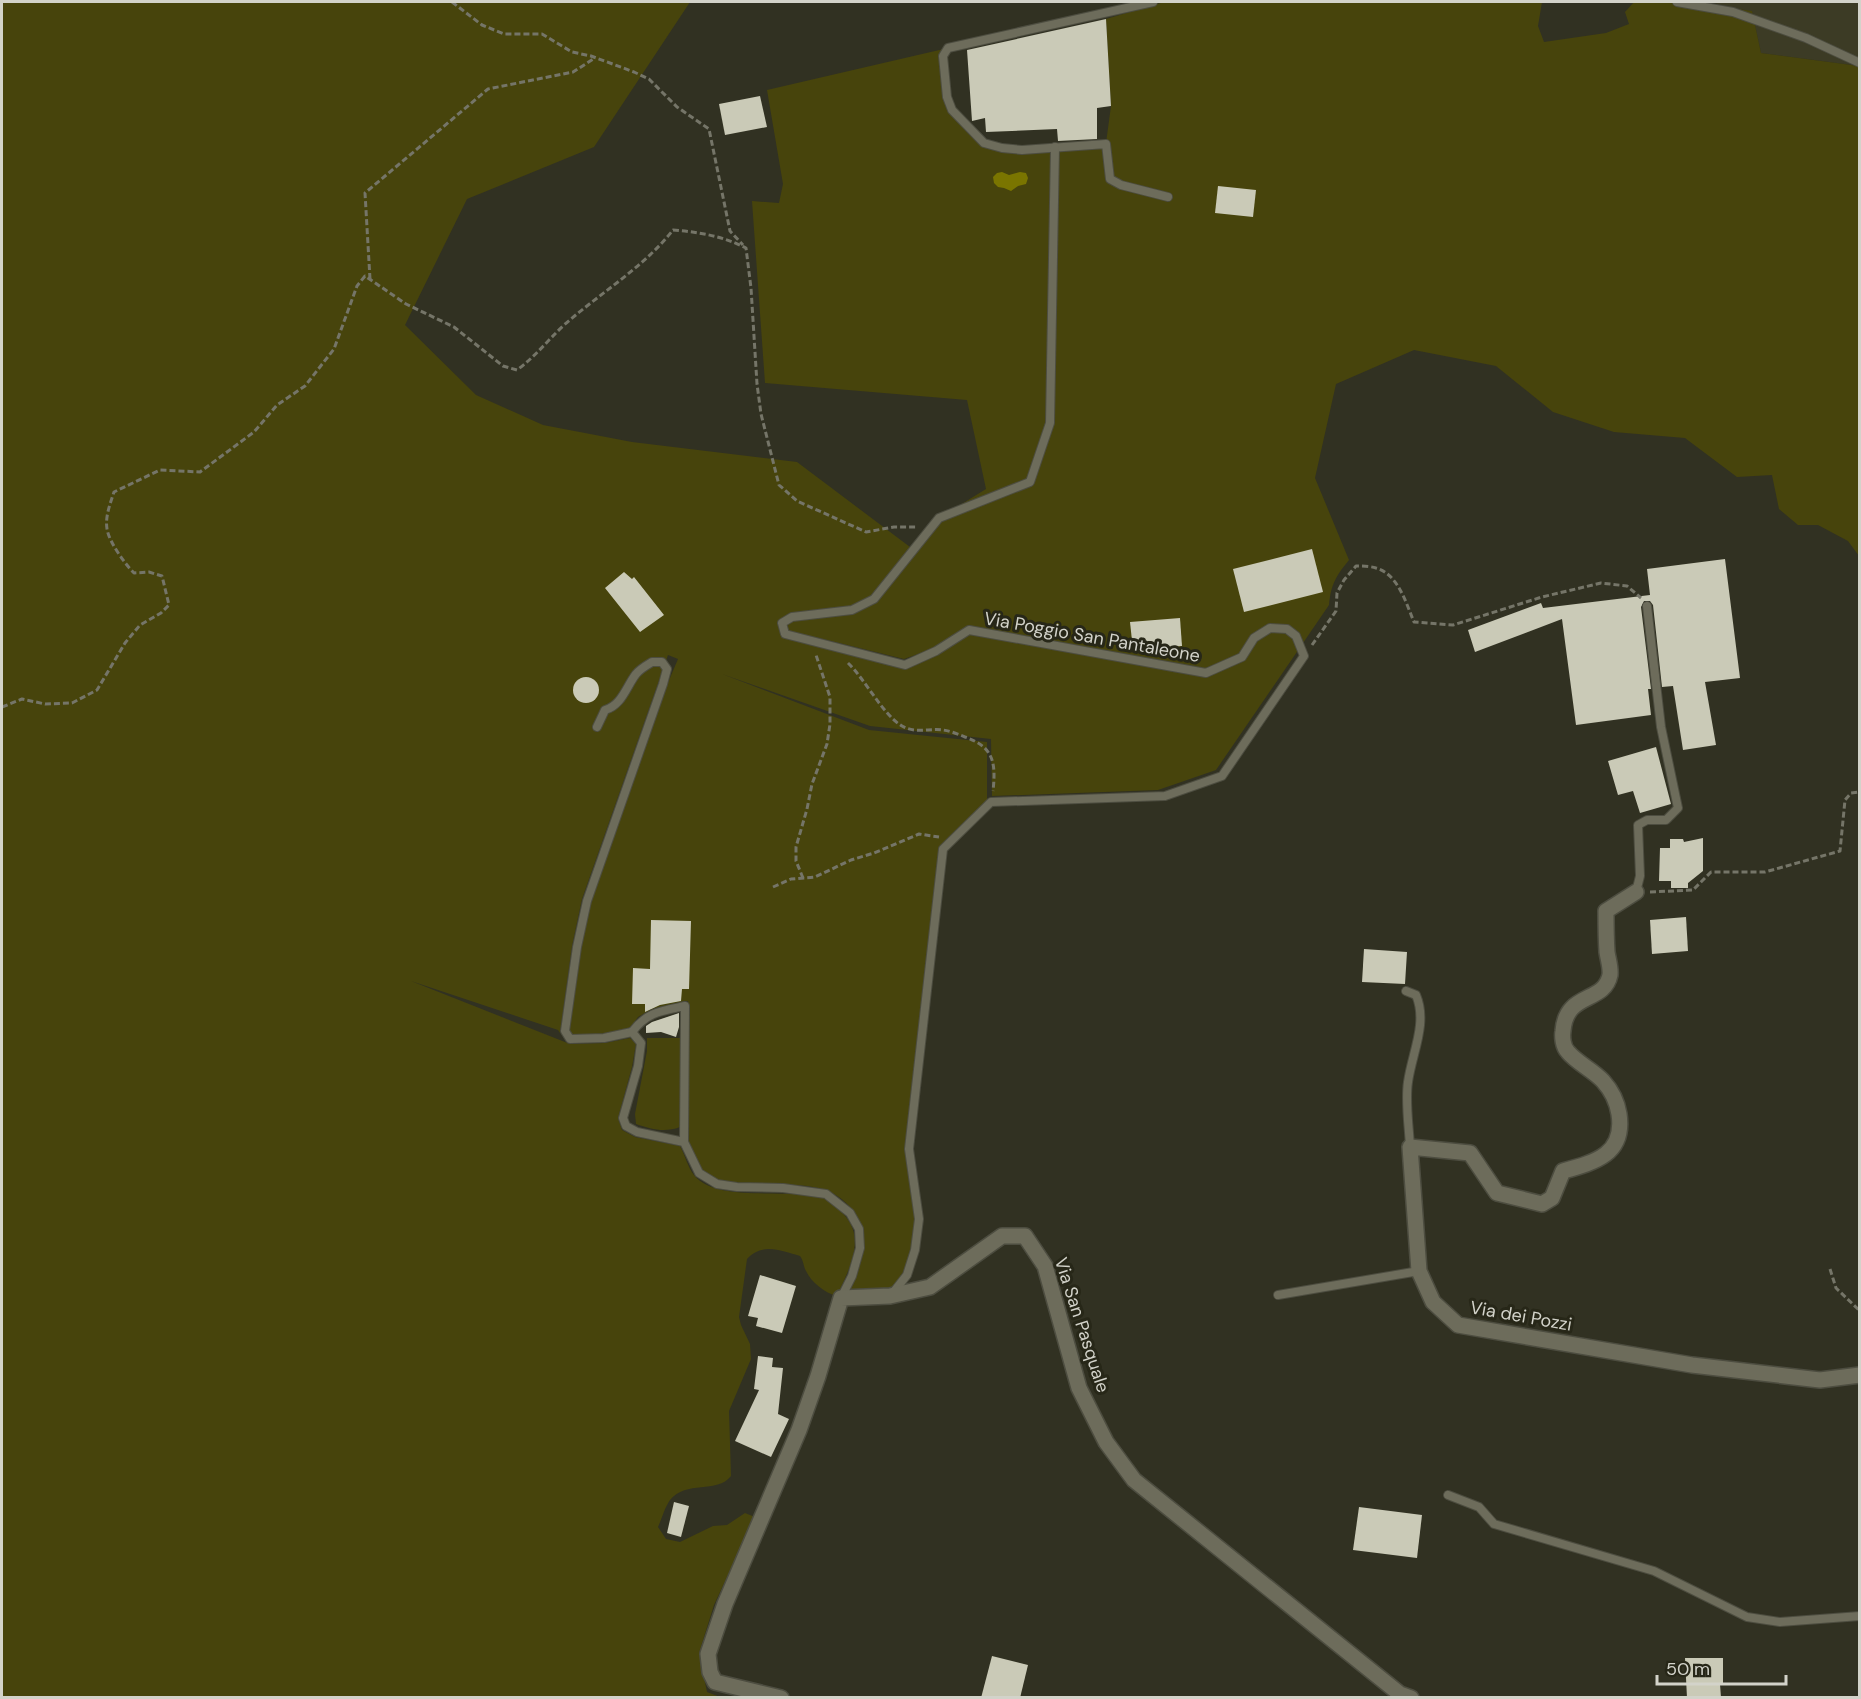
<svg xmlns="http://www.w3.org/2000/svg" width="1861" height="1699" viewBox="0 0 1861 1699" font-family="'DM Sans',sans-serif">
<style>
.built{fill:#3c3b25}
.green{fill:#47440c;fill-rule:evenodd}
.water{fill:#7a7500}
.building{fill:#cacab7}
.lines{fill:none;stroke-linecap:round;stroke-linejoin:round}
.service-casing{stroke:#4d4d40;stroke-width:10}
.minor-casing{stroke:#4d4d40;stroke-width:18}
.path{stroke:#757568;stroke-width:3;stroke-dasharray:6 3;stroke-linecap:butt}
.service{stroke:#6d6c5b;stroke-width:8}
.minor{stroke:#6d6c5b;stroke-width:15}
.labels{text-anchor:middle;stroke-width:6;stroke-linejoin:round;paint-order:stroke}
.street-label{font-size:18px;fill:#d3d3ca;stroke:#272718}
</style>
<rect width="100%" height="100%" fill="#313122"/>
<polygon class="built" points="1709,2 1859,2 1859,66 1761,53 1752,12"/>
<g class="green">
<path d="M2 2H690L594 147 467 199 405 325 476 395 543 425 632 442 797 462 914 550 939 518 986 489 967 400 765 383 752 201 779 203 783 184 767 90 948 48 943 56 947 97 964 123 984 142 1002 148 1106 143 1111 106 1106 19 1164 2H1542L1538 26 1544 42 1606 33 1629 24 1625 12 1634 2H1686L1752 11 1761 53 1859 66V556L1848 541 1818 525H1798L1779 509 1772 475 1737 477 1685 438 1614 432 1553 412 1496 366 1414 350 1336 384 1315 478 1349 560C1336 576 1331 584 1329 605L1216 770 1158 790 992 796 991 739 870 726 722 674 869 730 987 742V800L939 847 905 1149 916 1219 912 1249 904 1273 888 1292 848 1294C859 1270 872 1243 857 1217 824 1159 740 1204 703 1171 697 1165 691 1150 689 1142 685 1131 688 1114 688 1101 688 1068 688 1035 688 1001L652 1009 638 1017 630 1028 604 1034 572 1035 569 1030 581 947 591 902 667 685 678 659 668 655 582 899 572 946 560 1033 558 1030 411 981 570 1044 605 1043 630 1038 636 1044 632 1067 618 1118 622 1130 635 1137 680 1146C685 1155 688 1168 694 1175 717 1204 790 1187 823 1198 828 1200 833 1206 838 1209 869 1234 850 1267 837 1296 825 1293 811 1282 806 1271 803 1265 804 1262 800 1256 782 1251 762 1242 747 1259L739 1317 741 1325 750 1344 751 1359 729 1411 731 1476C717 1494 686 1480 670 1500 665 1507 662 1518 658 1527L666 1539 680 1542 713 1526 727 1525 745 1513 755 1517 714 1605 699 1653 707 1692 720 1697 2 1698ZM815 637 904 659 935 648 905 665 823 646Z"/>
<path d="M647 1038H681L680 1127C664 1133 651 1129 636 1124L635 1114 647 1051Z"/>
</g>
<polygon class="water" points="1002,172 1009,175 1020,172 1026,173 1028,178 1026,184 1018,186 1011,191 1004,188 998,187 994,183 993,177 997,173"/>
<g class="building">
<polygon points="1106,19 1111,106 1097,108 1097,139 1058,141 1057,129 986,132 985,118 972,121 967,50"/>
<polygon points="760,96 767,127 725,135 719,104"/>
<polygon points="1218,186 1256,190 1253,217 1215,213"/>
<polygon points="1312,549 1323,592 1244,612 1233,569"/>
<polygon points="1725,559 1740,678 1705,682 1716,745 1683,750 1673,686 1662,687 1653,605 1650,601 1644,601 1641,607 1651,689 1648,689 1651,715 1576,725 1562,619 1475,652 1468,630 1541,603 1543,608 1650,595 1647,569"/>
<polygon points="624,572 632,579 634,577 664,615 640,632 605,588"/>
<polygon points="1180,618 1182,646 1133,650 1130,622"/>
<circle cx="586" cy="690" r="13"/>
<polygon points="1656,747 1671,804 1640,813 1633,791 1618,795 1608,761"/>
<polygon points="1703,838 1703,871 1688,883 1688,888 1671,888 1671,881 1659,881 1660,848 1670,848 1670,839 1683,839 1684,842"/>
<polygon points="1686,917 1688,951 1652,954 1650,920"/>
<polygon points="651,920 691,921 689,989 682,989 681,1001 660,1005 645,1012 645,1004 632,1004 633,968 650,969"/>
<polygon points="1364,949 1407,952 1405,984 1362,982"/>
<polygon points="679,1013 679,1027 676,1037 661,1032 646,1033 646,1026 652,1022"/>
<polygon points="760,1275 796,1286 782,1333 756,1326 758,1318 748,1316"/>
<polygon points="758,1356 773,1358 772,1367 783,1368 778,1414 789,1419 771,1457 735,1441 759,1390 754,1389"/>
<polygon points="674,1502 689,1506 681,1537 667,1533"/>
<polygon points="1359,1507 1422,1515 1417,1558 1353,1550"/>
<polygon points="992,1656 1028,1665 1020,1698 981,1698"/>
<polygon points="1685,1658 1723,1658 1723,1685 1720,1684 1721,1698 1687,1698"/>
</g>
<g class="lines">
<defs>
<g id="service">
<polyline points="1153,2 948,48 943,56 947,97 952,110 984,143 1002,148 1022,150 1106,144 1110,179 1121,185 1168,197"/>
<polyline points="1677,2 1733,12 1806,38 1860,63"/>
<path d="M597 727 605 710C622 705 626 687 636 674 640 669 647 665 652 662H662L667 669 663 684 587 901 577 947 565 1031 570 1039 604 1038 632 1032"/>
<polyline points="1636,892 1640,876 1638,825 1647,820 1666,820 1678,808 1661,727 1647,606"/>
<path d="M1406 991 1416 995C1428 1023 1412 1053 1408 1082 1405 1102 1409 1126 1410 1147"/>
<path d="M684 1142 637 1132 626 1126 623 1118 638 1066 641 1043 632 1032C647 1012 661 1011 685 1006L684 1142 699 1173 717 1184 737 1187 783 1188 826 1194 850 1213 859 1229 860 1248 852 1276 841 1298"/>
<polyline points="892,1294 907,1275 915,1250 919,1219 909,1149 943,849 991,802 1165,796 1222,776 1304,656 1296,636 1287,629 1270,628 1254,638 1242,657 1206,673 969,630 936,651 905,665 785,634 782,623 792,617 852,610 874,599 939,518 1030,482 1050,423 1055,147"/>
<polyline points="1278,1295 1419,1271"/>
<polyline points="1448,1495 1479,1507 1494,1524 1654,1571 1747,1617 1780,1622 1860,1616"/>
</g>
<g id="minor">
<path d="M1636 892 1606 911C1606 924 1606 938 1607 952 1608 959 1611 968 1610 975 1604 1004 1566 991 1563 1031 1562 1037 1563 1047 1568 1052 1577 1063 1593 1070 1603 1081 1612 1091 1617 1101 1619 1114 1625 1154 1596 1162 1563 1171L1552 1198 1542 1204 1497 1193 1470 1153 1410 1147 1419 1271 1433 1302 1458 1325 1692 1365 1820 1380 1860 1375"/>
<polyline points="781,1698 715,1682 710,1672 708,1654 725,1604 799,1430 818,1376 841,1298 890,1296 930,1287 1002,1236 1025,1236 1045,1266 1079,1388 1106,1442 1134,1480 1400,1694 1411,1698"/>
</g>
</defs>
<use href="#service" class="service-casing"/>
<use href="#minor" class="minor-casing"/>
<g class="path">
<polyline points="452,2 482,25 504,34 542,34 572,52 591,56 634,72 649,79 677,107 709,129 730,231 743,245"/>
<polyline points="370,279 365,193 488,89 573,72 595,58"/>
<path d="M1312 645 1336 611 1337 593 1344 580 1356 566C1362 566 1370 566 1376 568 1398 574 1406 603 1414 622L1453 625 1542 597 1601 583 1627 586 1641 598"/>
<path d="M848 663C865 679 883 715 902 726 916 734 929 728 943 730 950 731 958 734 965 737 994 747 996 763 993 791"/>
<path d="M2 707 22 699 45 704 72 703 97 690 125 643 140 625 161 613 169 605 162 576 149 572 134 573C125 564 109 542 107 529 105 517 110 504 114 492L160 470 200 472 254 432 277 405 305 386 334 349 357 286 365 276 406 304 454 327 503 366 517 370C536 356 547 341 564 325 600 293 643 268 673 230 698 232 723 236 746 248L751 288 757 384 761 414 779 485 797 501 866 532 894 527H916"/>
<polyline points="803,878 796,861 796,847 807,809 812,784 827,744 830,724 830,697 816,655"/>
<polyline points="773,887 791,879 815,877 851,860 874,853 919,834 939,837"/>
<polyline points="1650,892 1693,890 1711,872 1765,872 1840,851 1845,800 1851,793 1860,792"/>
<polyline points="1830,1269 1836,1288 1860,1311"/>
</g>
<use href="#service" class="service"/>
<use href="#minor" class="minor"/>
</g>
<g class="labels">
<g class="street-label">
<text transform="translate(1092 637) rotate(10)" y="6">Via Poggio San Pantaleone</text>
<text transform="translate(1521 1316) rotate(10)" y="6">Via dei Pozzi</text>
<text transform="translate(1082 1325) rotate(72)" y="6">Via San Pasquale</text>
</g>
</g>
<rect width="1861" height="1699" fill="none" stroke="#d3d3ca" stroke-width="6"/>
<path d="M1657 1675v9h129v-9" fill="none" stroke="#d3d3ca" stroke-width="3"/>
<text x="1666" y="1675" font-size="18" fill="#d3d3ca" stroke="#272718" stroke-width="4.5" paint-order="stroke">50 m</text>
</svg>
